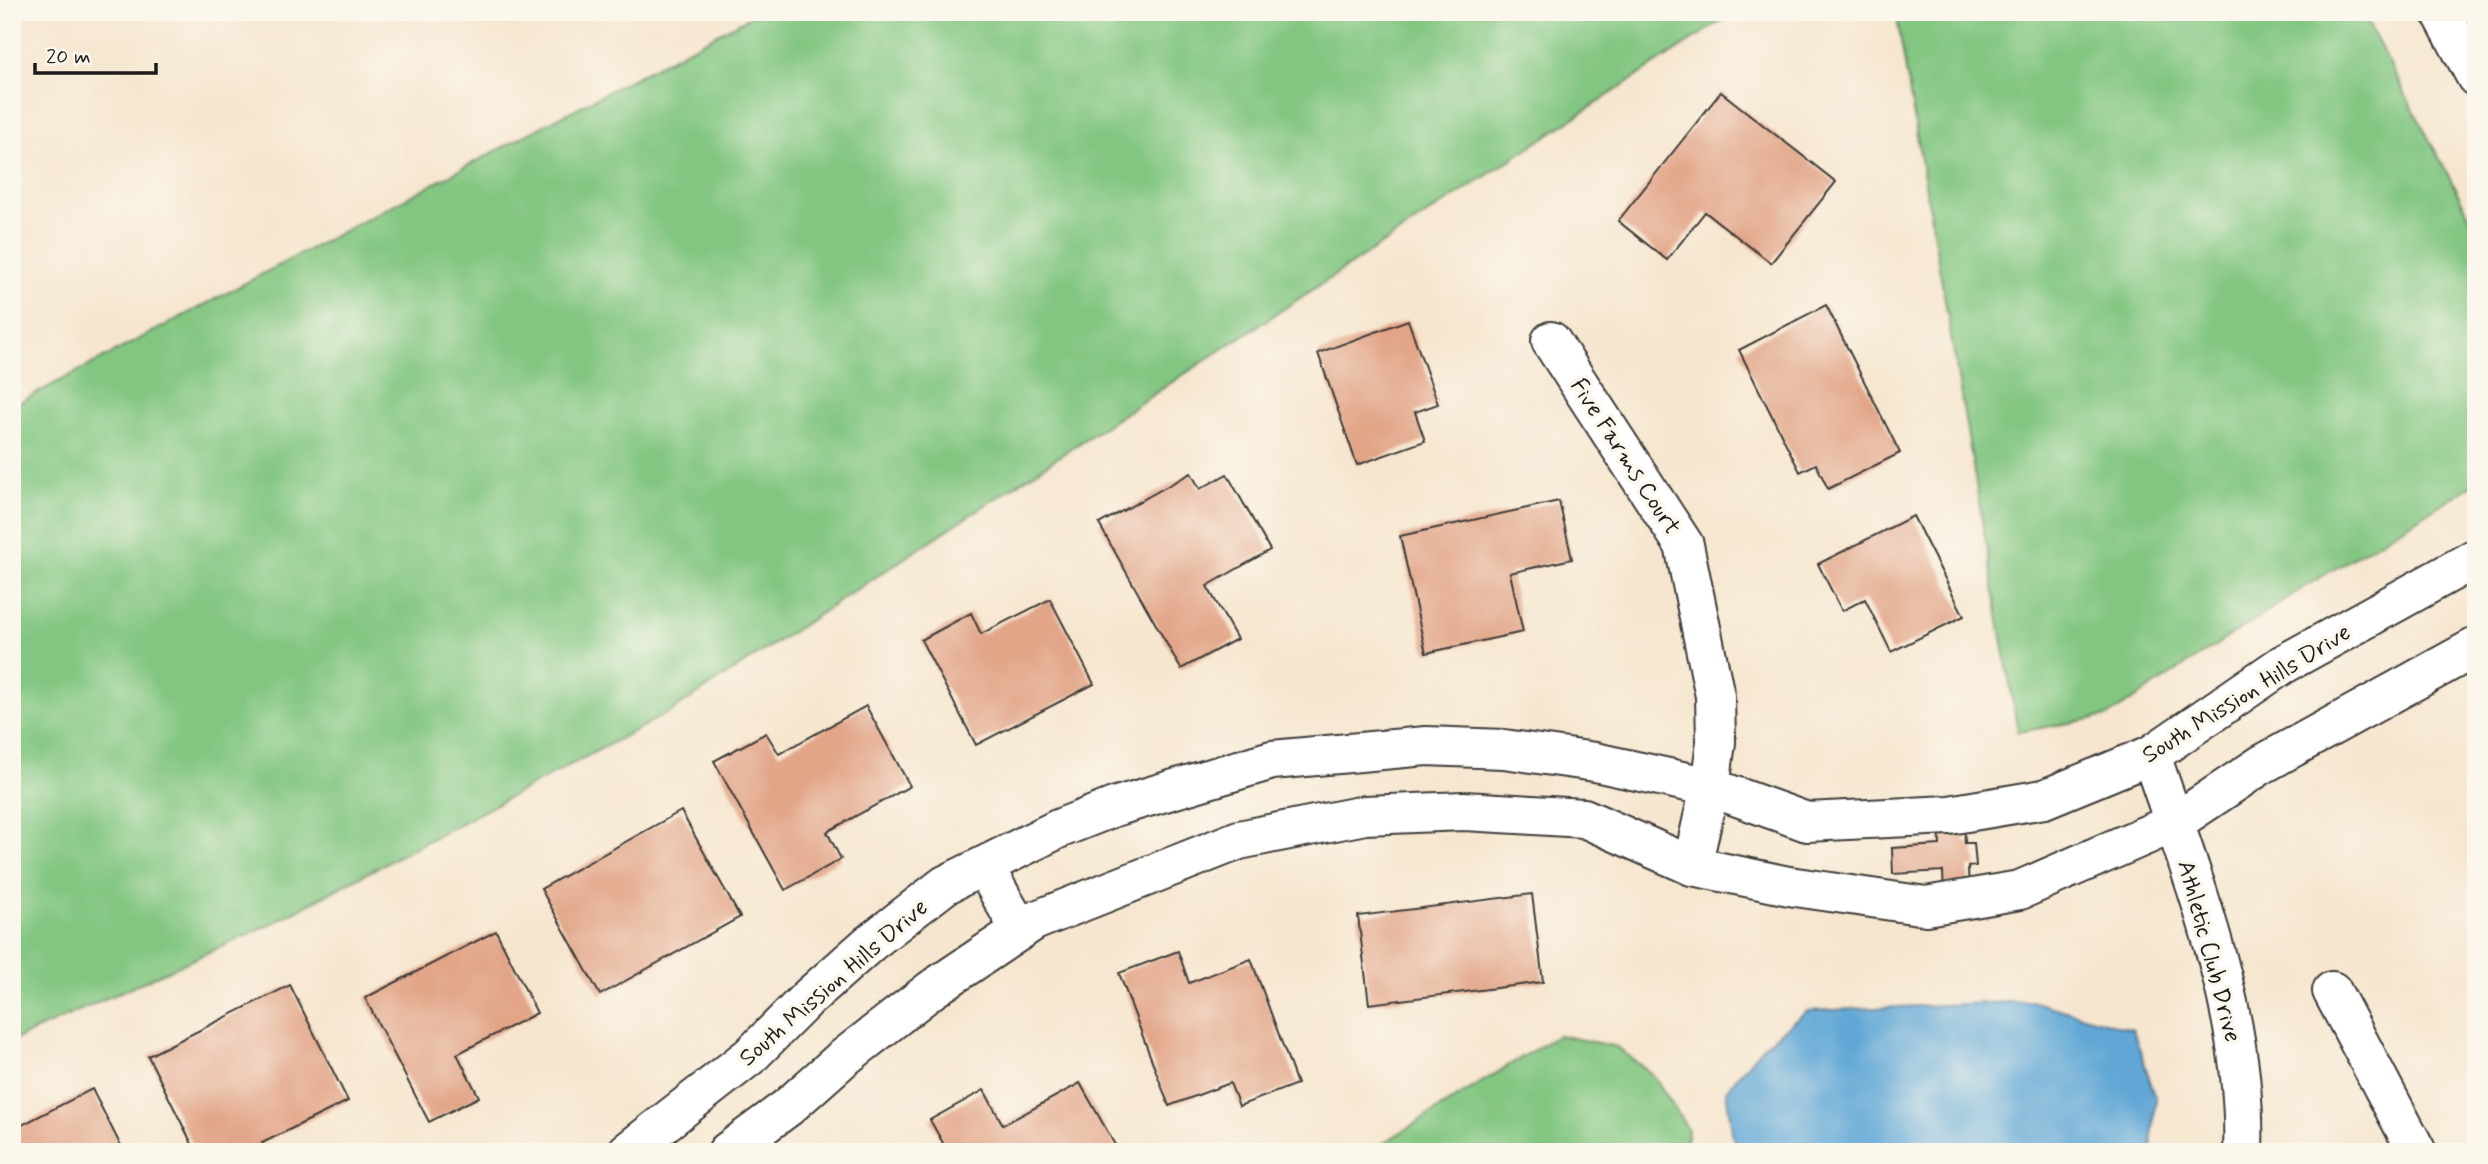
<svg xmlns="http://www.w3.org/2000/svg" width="2488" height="1164" viewBox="0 0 2488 1164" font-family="Mynerve,sans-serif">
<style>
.green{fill:#82c681;stroke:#4f714e;stroke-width:2}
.water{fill:#60a7d6;stroke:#3e6279;stroke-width:2}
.building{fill:#e2a588}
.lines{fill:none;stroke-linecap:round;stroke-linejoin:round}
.minor-casing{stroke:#3d3a37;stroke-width:42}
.minor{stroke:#fff;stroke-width:38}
.labels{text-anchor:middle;stroke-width:7;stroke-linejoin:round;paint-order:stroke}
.street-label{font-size:24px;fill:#1c1c1c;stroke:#fbf7ec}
</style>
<rect width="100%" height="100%" fill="#fbf7ec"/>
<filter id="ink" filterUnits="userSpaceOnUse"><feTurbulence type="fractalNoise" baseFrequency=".0143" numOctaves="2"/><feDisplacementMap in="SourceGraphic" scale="14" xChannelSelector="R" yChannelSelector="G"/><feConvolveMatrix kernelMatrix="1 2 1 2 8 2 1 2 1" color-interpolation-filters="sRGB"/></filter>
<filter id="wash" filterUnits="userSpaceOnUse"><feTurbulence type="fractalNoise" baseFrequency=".00686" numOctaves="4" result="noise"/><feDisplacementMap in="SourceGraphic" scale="28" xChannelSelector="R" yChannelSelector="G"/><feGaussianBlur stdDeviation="1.57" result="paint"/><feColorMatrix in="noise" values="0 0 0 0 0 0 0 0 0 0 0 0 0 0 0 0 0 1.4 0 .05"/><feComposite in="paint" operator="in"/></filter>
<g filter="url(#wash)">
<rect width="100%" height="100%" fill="#f6e6cf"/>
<g class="green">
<polygon points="759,12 1735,12 672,711 271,924 12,1041 12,406"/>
<polygon points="1896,12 2362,12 2476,228 2476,483 2303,588 2108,716 2018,732"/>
<polygon points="1558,1035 1617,1047 1654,1076 1688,1130 1684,1152 1369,1152"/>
</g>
<polygon class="water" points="2031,1001 2133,1030 2156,1098 2151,1152 1735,1152 1726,1090 1762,1047 1807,1011"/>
<g id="blocks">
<g class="building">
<polygon points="1721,92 1836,182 1771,263 1705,212 1667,260 1618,221"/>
<polygon points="1826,305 1900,453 1828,489 1816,464 1800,472 1739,350"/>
<polygon points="1408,320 1438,404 1415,412 1425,441 1357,465 1318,353"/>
<polygon points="1191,473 1200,489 1227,474 1270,550 1207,586 1237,639 1181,669 1099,524"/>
<polygon points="1559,501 1572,559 1510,573 1523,632 1426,653 1400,536"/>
<polygon points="1913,516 1964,616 1891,652 1865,599 1842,611 1818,564"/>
<polygon points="1050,599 1094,684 976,745 921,640 971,613 981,634"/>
<polygon points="866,706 910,786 827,832 841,859 785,890 714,761 766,733 779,754"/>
<polygon points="681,811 740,917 600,995 541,889"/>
<polygon points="1964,818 1965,843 1974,843 1976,866 1968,867 1969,894 1944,895 1943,871 1893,874 1892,848 1940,845 1939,819"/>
<polygon points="1532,894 1543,982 1369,1004 1358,916"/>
<polygon points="496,931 537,1013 457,1054 479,1097 429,1122 365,998"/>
<polygon points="1178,951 1189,983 1251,959 1297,1084 1239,1106 1230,1083 1169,1106 1119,973"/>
<polygon points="290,985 348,1101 262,1143 267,1152 196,1152 148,1056"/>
<polygon points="1080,1083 1119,1152 948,1152 930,1120 984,1090 1003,1125"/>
<polygon points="92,1089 124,1152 12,1152 12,1130"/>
</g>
</g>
</g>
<g filter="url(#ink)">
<use href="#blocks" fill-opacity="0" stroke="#3d3a37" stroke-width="2"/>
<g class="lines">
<defs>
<g id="minor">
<polyline points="2441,12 2476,77"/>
<polyline points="1551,341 1684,545 1715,696 1716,742 1710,787 1692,866"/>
<path d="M2151 755C2194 883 2248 1015 2243 1152"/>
<polyline points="984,866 1020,930"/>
<polyline points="2332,991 2417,1152"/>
<polyline points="627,1152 750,1056 808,998 870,943 945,885 1058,829 1114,807 1272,760 1426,746 1504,749 1595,762 1710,787 1807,822 1949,815 2044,799 2151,755 2282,665 2476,558"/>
<polyline points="727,1152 788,1107 841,1060 931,990 1034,921 1239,840 1365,815 1464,811 1584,818 1692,866 1789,886 1926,906 2020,890 2174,823 2261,765 2476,647"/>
</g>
</defs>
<use href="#minor" class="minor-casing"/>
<use href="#minor" class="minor"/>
</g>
</g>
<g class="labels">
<g class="street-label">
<text transform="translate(1626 456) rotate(57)" y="8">Five Farms Court</text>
<text transform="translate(2246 693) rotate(-32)" y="8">South Mission Hills Drive</text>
<text transform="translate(2210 951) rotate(75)" y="8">Athletic Club Drive</text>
<text transform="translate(833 982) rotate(-41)" y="8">South Mission Hills Drive</text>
</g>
</g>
<rect width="2488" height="1164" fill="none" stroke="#fbf7ec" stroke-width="42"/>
<path d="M35 63v10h121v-10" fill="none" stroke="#1c1c1c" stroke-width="3.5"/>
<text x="46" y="63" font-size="21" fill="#1c1c1c" stroke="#fbf7ec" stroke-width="5" paint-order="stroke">20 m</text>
</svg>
